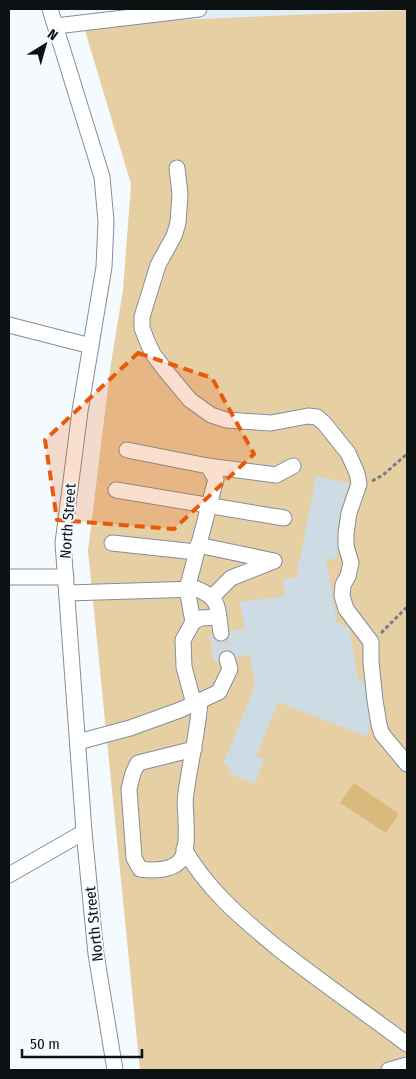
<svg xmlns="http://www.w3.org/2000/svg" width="416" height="1079" viewBox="0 0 416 1079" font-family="'Fira Sans Condensed',sans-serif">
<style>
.built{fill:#e2eef7}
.green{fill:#e7cfa4}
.water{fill:#dab97c}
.building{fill:#cddbe5}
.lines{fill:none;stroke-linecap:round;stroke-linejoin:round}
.minor-tunnel{stroke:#d2d7db;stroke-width:15;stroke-dasharray:15 8;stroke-linecap:butt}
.minor-casing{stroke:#828f98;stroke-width:17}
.path{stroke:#787d80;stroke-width:3;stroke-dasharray:4 2.5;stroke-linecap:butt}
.minor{stroke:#fff;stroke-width:15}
.marked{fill:#e8590c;fill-opacity:0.2;stroke:#e8590c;stroke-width:4;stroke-dasharray:10 6;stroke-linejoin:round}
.labels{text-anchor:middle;stroke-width:4;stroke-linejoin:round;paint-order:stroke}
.street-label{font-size:15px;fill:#0c1114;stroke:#f5fafe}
</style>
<rect width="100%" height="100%" fill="#f5fafe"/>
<polygon class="built" points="129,9 407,9 407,10 131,22"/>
<polygon class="green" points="407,10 407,1070 140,1070 88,551 111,363 123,290 131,184 83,24"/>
<polygon class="water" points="354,783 399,814 386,833 340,803"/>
<polygon class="building" points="316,476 349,483 340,512 337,533 338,551 336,560 326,558 337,623 349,628 358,679 364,682 370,726 366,736 278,702 256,756 264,760 254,784 228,773 230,767 223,764 255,686 250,654 236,657 233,652 225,650 220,653 218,661 214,661 210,635 212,634 217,641 223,642 229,637 230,631 245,629 240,602 285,596 283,579 298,577 297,566 299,565"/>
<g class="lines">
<polyline class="minor-tunnel" points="221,633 227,659"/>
<defs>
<g id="minor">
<polyline points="50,9 102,177 106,221 104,267 80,411 63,543 84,832 96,954 115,1070"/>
<polyline points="56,26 199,9"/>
<polyline points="177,168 180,194 178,223 174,236 158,265 142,317 142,328 147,341 153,354 165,370 190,400 211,415 226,420 271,423 308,416 317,417 324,423 348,453 357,473 359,484 349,513 346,533 346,546 351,563 348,576 343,585 342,596 346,609 371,642 371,662 375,700 379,725 382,734 407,764"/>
<polyline points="9,325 91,346"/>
<polyline points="127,450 208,466 216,479 187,589 193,622"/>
<polyline points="208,466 276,475 293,466"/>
<polyline points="116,490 284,518"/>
<polyline points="112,543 196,552"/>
<polyline points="198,545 274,561"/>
<polyline points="9,577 66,577"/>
<path d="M67 593 197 589C222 599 217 610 221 633"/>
<polyline points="212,597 231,578 274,561"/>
<polyline points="194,704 184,667 183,640 193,622 201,618 218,617"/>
<polyline points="78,742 130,728 180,710 219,692 230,669 227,659"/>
<path d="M194 749 138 763 133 773 129 789 134 858 140 869C152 871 175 871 182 858 188 847 186 832 186 820 186 811 184 802 186 793 190 762 198 732 200 701"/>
<path d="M184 849C208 890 239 916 275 946 318 980 363 1011 407 1044"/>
<polyline points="9,875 84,832"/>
<polyline points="389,1070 407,1065"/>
</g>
</defs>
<use href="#minor" class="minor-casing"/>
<g class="path">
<polyline points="372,481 383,475 407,454"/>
<polyline points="381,633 407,607"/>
</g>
<use href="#minor" class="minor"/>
</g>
<path class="marked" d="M138 353 212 378 254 454 174 529 57 520 45 440Z"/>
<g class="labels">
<g class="street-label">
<text transform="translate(68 521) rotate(-86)" y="5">North Street</text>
<text transform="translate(94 924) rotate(-96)" y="5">North Street</text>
</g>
</g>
<rect width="416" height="1079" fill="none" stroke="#0c1114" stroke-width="20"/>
<g transform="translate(45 45) rotate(37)" stroke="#f5fafe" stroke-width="4" paint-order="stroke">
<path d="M0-4L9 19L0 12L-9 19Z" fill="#0c1114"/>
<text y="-8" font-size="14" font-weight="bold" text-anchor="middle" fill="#0c1114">N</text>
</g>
<path d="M22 1049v8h120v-8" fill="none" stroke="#0c1114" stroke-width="2.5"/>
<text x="30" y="1049" font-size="15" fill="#0c1114" stroke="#f5fafe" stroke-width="4" paint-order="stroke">50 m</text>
</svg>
